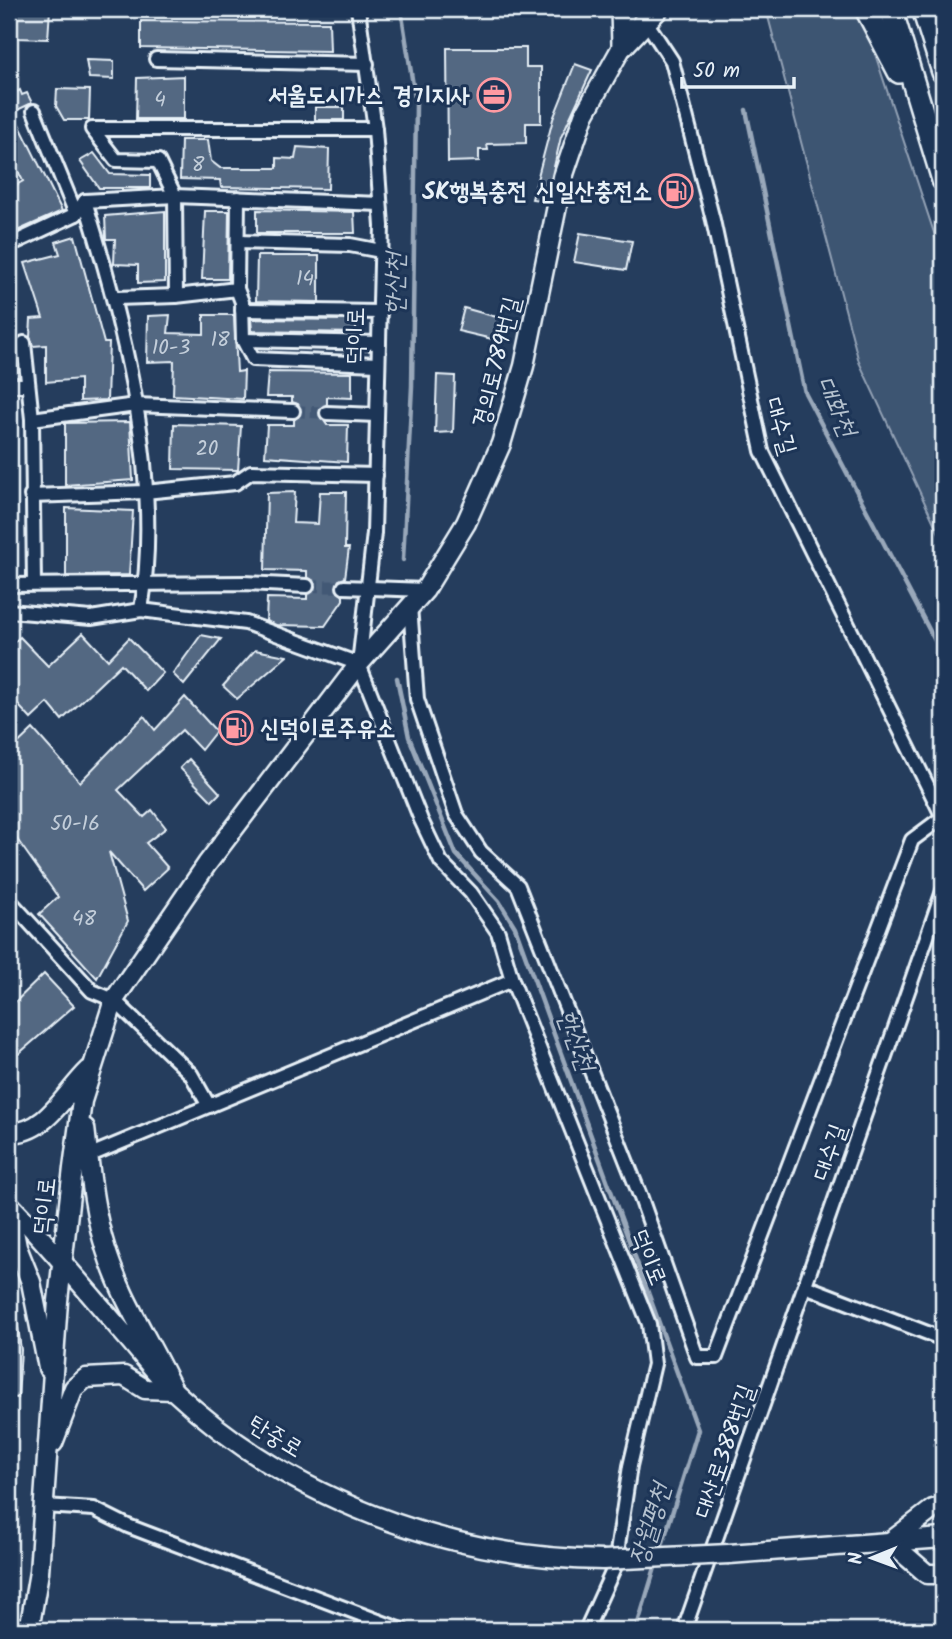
<svg xmlns="http://www.w3.org/2000/svg" width="952" height="1639" viewBox="0 0 952 1639" font-family="Kalam,'Poor Story',sans-serif">
<style>
.green{fill:#3e5472;stroke:#93a2b5;stroke-width:2}
.lines{fill:none;stroke-linecap:round;stroke-linejoin:round}
.stream{stroke:#99a8ba;stroke-width:4.5}
.building{fill:#536782;stroke:#e8f1f8;stroke-width:2}
.minor-tunnel{stroke:#425874;stroke-width:12;stroke-dasharray:12 6;stroke-linecap:butt}
.minor-casing{stroke:#e8f1f8;stroke-width:18}
.secondary-casing{stroke:#e8f1f8;stroke-width:23}
.primary-casing{stroke:#e8f1f8;stroke-width:26}
.minor{stroke:#1d3557;stroke-width:12}
.secondary{stroke:#1d3557;stroke-width:18}
.primary{stroke:#1d3557;stroke-width:21}
.secondary-bridge-casing{stroke:#e8f1f8;stroke-width:23;stroke-linecap:butt}
.secondary-bridge{stroke:#1d3557;stroke-width:18}
.labels{text-anchor:middle;stroke-width:6;stroke-linejoin:round;paint-order:stroke}
.number-label{font-size:21px;fill:#c3ceda}
.poi-label{font-size:24px;font-weight:bold;fill:#e8f1f8;stroke:#1d3557;text-anchor:end}
.street-label{font-size:24px;fill:#e8f1f8;stroke:#1d3557}
.water-label{font-size:26px;font-style:italic;fill:#b4c1ce;stroke:#1d3557}
</style>
<rect width="100%" height="100%" fill="#253d5d"/>
<filter id="ink" filterUnits="userSpaceOnUse"><feTurbulence type="fractalNoise" baseFrequency=".0143" numOctaves="2"/><feDisplacementMap in="SourceGraphic" scale="14" xChannelSelector="R" yChannelSelector="G"/><feConvolveMatrix kernelMatrix="1 2 1 2 8 2 1 2 1" color-interpolation-filters="sRGB"/></filter>
<g filter="url(#ink)">
<polygon class="green" points="766,9 847,9 858,16 870,39 943,260 943,542 859,362"/>
<g class="lines">
<g class="stream">
<polyline points="401,9 416,104 412,386 403,560"/>
<polyline points="746,110 805,393 943,656"/>
<polyline points="397,678 409,737 456,854 499,901 515,927 698,1430 660,1552"/>
<polyline points="636,1630 657,1561"/>
</g>
</g>
<g class="building">
<polygon points="15,9 50,9 48,39 15,38"/>
<polygon points="141,21 329,22 330,51 141,48"/>
<polygon points="447,48 526,48 526,67 541,67 541,123 526,123 526,143 487,144 488,150 479,150 479,161 448,162"/>
<polygon points="86,60 114,61 114,79 89,78"/>
<polygon points="575,64 592,70 561,137 546,201 532,199 553,119"/>
<polygon points="184,76 184,119 136,119 137,78"/>
<polygon points="57,89 90,90 89,120 64,120 56,106"/>
<polygon points="20,90 22,95 27,93 32,103 13,112 62,211 17,231 9,212 9,189 23,181 9,153 9,96"/>
<rect x="315" y="107" width="29" height="13"/>
<polygon points="181,140 208,140 211,161 220,168 277,168 277,158 295,159 297,147 329,149 328,189 221,187 220,180 180,179"/>
<polygon points="94,153 110,174 150,175 150,188 99,188 80,161"/>
<polygon points="257,210 354,212 355,233 257,233"/>
<polygon points="165,211 165,282 138,283 138,265 114,264 115,239 106,239 105,216"/>
<polygon points="205,211 229,211 228,279 202,279"/>
<polygon points="580,233 632,241 626,270 574,262"/>
<polygon points="75,236 104,343 109,343 107,400 80,401 80,379 46,382 46,345 33,346 30,337 31,319 43,318 25,263 60,254 56,242"/>
<polygon points="257,256 319,256 319,302 256,301"/>
<polygon points="464,308 511,321 505,342 458,331"/>
<polygon points="170,315 168,333 204,334 204,315 234,315 237,372 244,371 243,399 173,395 174,361 147,362 148,316"/>
<polygon points="251,319 356,320 356,333 252,331"/>
<polygon points="268,372 352,373 352,398 327,397 327,404 318,412 327,425 348,425 347,462 265,456 267,425 294,425 294,420 302,411 298,404 292,402 292,397 266,397"/>
<polygon points="437,375 455,376 453,432 435,433"/>
<polygon points="130,422 133,480 65,485 65,423"/>
<polygon points="174,424 241,426 238,470 173,469"/>
<polygon points="295,492 293,523 318,524 320,492 346,492 345,548 349,548 345,578 339,580 335,587 343,596 343,600 325,626 276,625 266,621 267,598 307,599 307,595 316,587 314,581 307,577 307,571 265,570 267,493"/>
<polygon points="66,508 133,511 129,575 66,576"/>
<polygon points="83,633 108,660 129,638 163,673 146,691 121,664 62,720 48,703 31,719 9,695 9,647 20,637 48,666"/>
<polygon points="201,635 221,639 184,685 173,674"/>
<polygon points="255,650 287,656 237,699 223,686"/>
<polygon points="185,697 216,731 201,750 182,730 118,790 144,817 152,810 166,828 146,843 168,868 143,891 109,852 128,921 97,978 39,914 58,897 9,828 9,752 33,729 80,782 144,716 155,730"/>
<polygon points="189,759 220,793 212,801 180,768"/>
<polygon points="44,974 74,1006 9,1062 9,1008"/>
<polygon points="16,1312 21,1350 18,1398 9,1397 9,1313"/>
</g>
<g class="lines">
<g class="minor-tunnel">
<polyline points="293,411 327,413"/>
<polyline points="307,586 344,587"/>
</g>
<defs>
<g id="minor">
<polyline points="358,9 375,129 382,226 374,533 359,664 421,820 441,862 471,893 498,932 512,980 649,1324 654,1364 630,1466 615,1566 586,1630"/>
<polyline points="156,59 367,64"/>
<polyline points="34,111 76,214"/>
<polyline points="238,198 237,289 242,302 243,340 253,359 378,364"/>
<path d="M85 201C124 326 163 478 141 610"/>
<polyline points="9,238 18,241 76,214 85,201 175,196 380,204"/>
<polyline points="238,242 350,245 381,251"/>
<polyline points="176,296 175,196 158,161 116,160 92,129 375,129"/>
<polyline points="116,298 176,296 237,289"/>
<polyline points="242,310 380,312"/>
<polyline points="243,340 379,343"/>
<polyline points="24,343 32,419 34,583"/>
<polyline points="9,385 28,385"/>
<polyline points="327,413 377,415"/>
<polyline points="32,419 136,405 293,411"/>
<polyline points="31,496 145,492 235,483 251,472 376,475"/>
<polyline points="9,585 244,583 307,586"/>
<polyline points="344,587 425,590"/>
<polyline points="410,606 417,699 456,814 481,852 518,886 641,1198 697,1357 716,1357 912,840 943,817 762,451 713,220 672,61 647,23"/>
<polyline points="9,611 91,618 141,610 246,623 359,664"/>
<polyline points="9,900 92,991 114,1000 191,1074 209,1106"/>
<polyline points="88,1156 512,980"/>
<polyline points="805,1286 943,1339"/>
<polyline points="44,1506 94,1509 128,1526 402,1630"/>
<polyline points="684,1630 943,891"/>
</g>
<g id="secondary">
<path d="M9 1133C47 1133 64 1094 89 1070"/>
<path d="M9 1204C50 1246 87 1291 125 1335 141 1353 156 1374 174 1391 288 1498 447 1558 603 1560"/>
<polyline points="9,1205 17,1247 31,1282 48,1368"/>
<path d="M53 1443 74 1388 86 1378 124 1376 145 1389 173 1390C151 1343 121 1299 106 1250 93 1210 90 1169 85 1128"/>
<polyline points="943,1507 933,1509 890,1542 927,1574 943,1574"/>
<polyline points="729,1554 943,1538"/>
<polyline points="29,1630 39,1572 58,1301 73,1168 82,1101 114,1000 207,864 359,664 425,590 466,523 501,444 524,366 563,177 584,115 623,45"/>
</g>
<g id="primary">
<polyline points="622,9 623,45"/>
<polyline points="866,9 899,72"/>
<polyline points="891,9 943,180"/>
<polyline points="923,9 943,72"/>
<polyline points="623,45 657,9"/>
</g>
</defs>
<use href="#minor" class="minor-casing"/>
<use href="#secondary" class="secondary-casing"/>
<use href="#primary" class="primary-casing"/>
<use href="#minor" class="minor"/>
<use href="#secondary" class="secondary"/>
<use href="#primary" class="primary"/>
<defs>
<polyline id="secondary-bridge" points="603,1560 729,1554"/>
</defs>
<use href="#secondary-bridge" class="secondary-bridge-casing"/>
<use href="#secondary-bridge" class="secondary-bridge"/>
</g>
</g>
<defs>
<symbol id="office-ring" viewBox="-11 -11 22 22"><circle r="9.5" fill="#1d3557" stroke="#ff9aa2" stroke-width="1.5"/><path d="M-6-3h4V-5.5h4V-3h4V5H-6ZM-1-4.5V-3h2v-1.5ZM-6 0V1H6V0Z" fill="#ff9aa2"/></symbol>
<symbol id="fuel-ring" viewBox="-11 -11 22 22"><circle r="9.5" fill="#1d3557" stroke="#ff9aa2" stroke-width="1.5"/><path d="M-5.5-6h7V0h2V4h1.3V-2.5L3-4.5l.8-.8L6-3V5H2.5V1h-1V6h-7ZM-4.2-4.7v3.2H.2V-4.7Z" fill="#ff9aa2"/></symbol>
</defs>
<g fill-rule="evenodd">
<use href="#office-ring" x="475" y="76" width="38" height="38"/>
<use href="#fuel-ring" x="657" y="172" width="38" height="38"/>
<use href="#fuel-ring" x="217" y="709" width="38" height="38"/>
</g>
<g class="labels">
<g class="number-label">
<text x="160" y="106">4</text>
<text x="198" y="171">8</text>
<text x="305" y="285">14</text>
<text x="220" y="346">18</text>
<text x="171" y="354">10-3</text>
<text x="207" y="455">20</text>
<text x="75" y="830">50-16</text>
<text x="84" y="925">48</text>
</g>
<g class="poi-label">
<text x="470" y="103">서울도시가스 경기지사</text>
<text x="652" y="199">SK행복충전 신일산충전소</text>
<text x="260" y="736" text-anchor="start">신덕이로주유소</text>
</g>
<g class="street-label">
<text transform="translate(355 336) rotate(-89)" y="8">덕이로</text>
<text transform="translate(496 362) rotate(-76)" y="8">경의로789번길</text>
<text transform="translate(781 426) rotate(74)" y="8">대수길</text>
<text transform="translate(829 1152) rotate(-71)" y="8">대수길</text>
<text transform="translate(44 1206) rotate(-84)" y="8">덕이로</text>
<text transform="translate(649 1257) rotate(68)" y="8">덕이로</text>
<text transform="translate(276 1436) rotate(31)" y="8">탄중로</text>
<text transform="translate(724 1451) rotate(-71)" y="8">대산로388번길</text>
</g>
<g class="water-label">
<text transform="translate(394 284) rotate(-89)" y="9">한산천</text>
<text transform="translate(837 406) rotate(66)" y="9">대화천</text>
<text transform="translate(577 1040) rotate(70)" y="9">한산천</text>
<text transform="translate(649 1524) rotate(-73)" y="9">장월평천</text>
</g>
</g>
<rect width="952" height="1639" fill="none" stroke="#1d3557" stroke-width="35"/>
<rect x="18" y="18" width="917" height="1604" fill="none" stroke="#e8f1f8" stroke-width="2.5" filter="url(#ink)"/>
<g transform="translate(872 1558) rotate(269)" stroke="#1d3557" stroke-width="5" paint-order="stroke">
<path d="M0-5L12 26L0 18L-12 26Z" fill="#e8f1f8"/>
<text y="-10" font-size="19" font-weight="bold" text-anchor="middle" fill="#e8f1f8">N</text>
</g>
<path d="M682 77v10h112v-10" fill="none" stroke="#e8f1f8" stroke-width="3.5"/>
<text x="693" y="77" font-size="21" fill="#e8f1f8" stroke="#1d3557" stroke-width="5" paint-order="stroke">50 m</text>
</svg>
